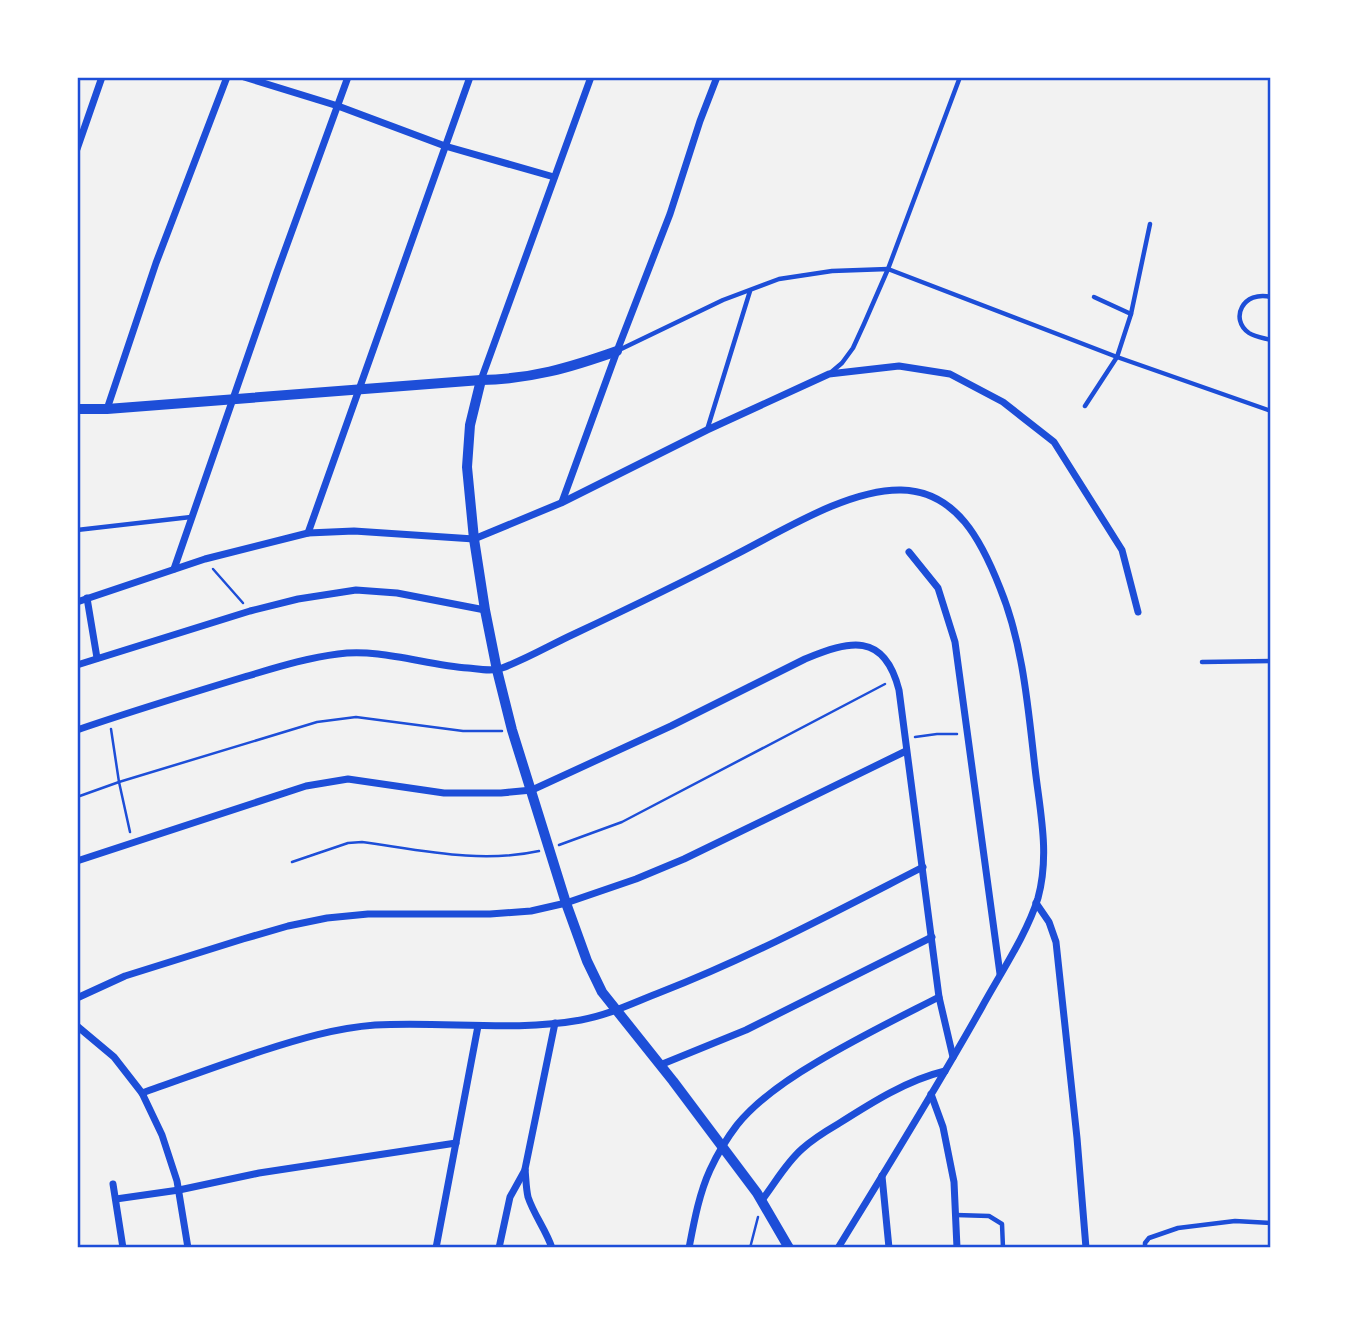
<svg xmlns="http://www.w3.org/2000/svg" width="1348" height="1325" viewBox="0 0 1348 1325" font-family="'Fira Sans',sans-serif">
<style>
.lines{fill:none;stroke-linecap:round;stroke-linejoin:round}
.path{stroke:#1d4ed8;stroke-width:2.5}
.service{stroke:#1d4ed8;stroke-width:4.5}
.minor{stroke:#1d4ed8;stroke-width:7}
.tertiary{stroke:#1d4ed8;stroke-width:10}
.neatline{fill:none;stroke:#1d4ed8;stroke-width:2.5}
</style>
<rect width="100%" height="100%" fill="#f2f2f2"/>
<g class="lines">
<g class="path">
<polyline points="213,569 243,603"/>
<polyline points="111,729 119,782 130,832"/>
<polyline points="915,737 937,734 957,734"/>
<polyline points="77,797 119,782 317,722 356,717 463,731 502,731"/>
<polyline points="559,845 622,822 885,684"/>
<path d="M292 862 348 843 362 842C420 850 480 864 539 851"/>
<polyline points="750,1248 758,1217"/>
</g>
<g class="service">
<polyline points="1094,297 1131,314"/>
<path d="M1271 297C1243 290 1229 319 1249 333 1255 337 1264 338 1271 340"/>
<polyline points="617,351 723,300 779,279 832,271 888,269 1117,357 1271,411"/>
<polyline points="829,374 842,363 853,348 864,324 888,269 960,77"/>
<polyline points="1085,406 1117,357 1131,314 1150,224"/>
<polyline points="707,430 750,291"/>
<polyline points="77,530 191,517"/>
<polyline points="1202,662 1271,661"/>
<polyline points="956,1215 989,1216 1002,1224 1003,1248"/>
<polyline points="1145,1248 1145,1243 1149,1238 1178,1228 1235,1221 1271,1223"/>
</g>
<g class="minor">
<polyline points="244,77 338,106 445,146 554,177"/>
<polyline points="77,149 102,77"/>
<polyline points="481,380 591,77"/>
<polyline points="107,409 156,263 227,77"/>
<polyline points="562,502 617,351 670,214 700,121 717,77"/>
<polyline points="308,533 470,77"/>
<polyline points="909,552 938,588 955,642 1000,974"/>
<polyline points="174,569 277,272 348,77"/>
<polyline points="87,598 97,658"/>
<polyline points="77,602 205,559 308,533 354,531 474,539 561,503 707,430 829,374 899,366 950,374 1003,402 1054,442 1122,550 1138,612"/>
<polyline points="77,665 250,611 298,599 356,590 397,593 485,610"/>
<path d="M77 730C132 711 188 694 244 677 275 668 306 658 338 654 379 648 426 665 468 668 479 669 492 672 502 668 527 659 550 645 574 634 627 609 679 584 731 557 779 533 847 489 901 490 957 491 982 542 1000 588 1023 644 1028 707 1035 768 1040 812 1050 854 1038 898 1027 934 1000 974 982 1007 936 1089 887 1168 838 1248"/>
<path d="M77 861 306 786 348 779 444 793H501L532 790 671 726 805 659C849 641 884 631 899 690L939 997 953 1057"/>
<polyline points="1036,903 1049,922 1056,942 1077,1138 1086,1248"/>
<polyline points="77,998 125,976 243,939 288,926 327,918 368,914 490,914 531,911 566,903 636,879 684,859 906,751"/>
<polyline points="77,1026 114,1057 142,1093 162,1135 177,1181 188,1248"/>
<polyline points="660,1065 746,1030 932,937"/>
<path d="M142 1093C182 1079 222 1064 262 1051 299 1039 336 1028 375 1025 443 1021 514 1032 581 1020 609 1015 635 1002 661 992 751 957 837 911 923 867"/>
<polyline points="931,1094 943,1127 954,1182 957,1248"/>
<polyline points="882,1176 889,1248"/>
<polyline points="113,1184 123,1248"/>
<polyline points="116,1199 179,1190 259,1173 456,1143"/>
<path d="M762 1200C775 1183 786 1163 802 1149 813 1139 826 1131 838 1124 871 1103 907 1080 945 1071"/>
<polyline points="436,1248 478,1026"/>
<polyline points="499,1248 510,1197 525,1170"/>
<path d="M552 1248C546 1230 534 1215 528 1197 526 1188 526 1179 525 1169L555 1023"/>
<path d="M689 1248C694 1222 699 1194 710 1170 717 1155 727 1138 737 1125 758 1099 788 1079 817 1062 857 1038 898 1018 939 997"/>
</g>
<g class="tertiary">
<polyline points="481,380 470,425 467,467 474,539 485,610 497,670 512,730 566,903 587,961 602,992 673,1081 757,1193 789,1248"/>
<path d="M77 409H107L481 380C531 379 569 368 617 351"/>
</g>
</g>
<rect width="1348" height="1325" fill="none" stroke="#ffffff" stroke-width="158"/>
<rect x="79" y="79" width="1190" height="1167" class="neatline"/>
</svg>
